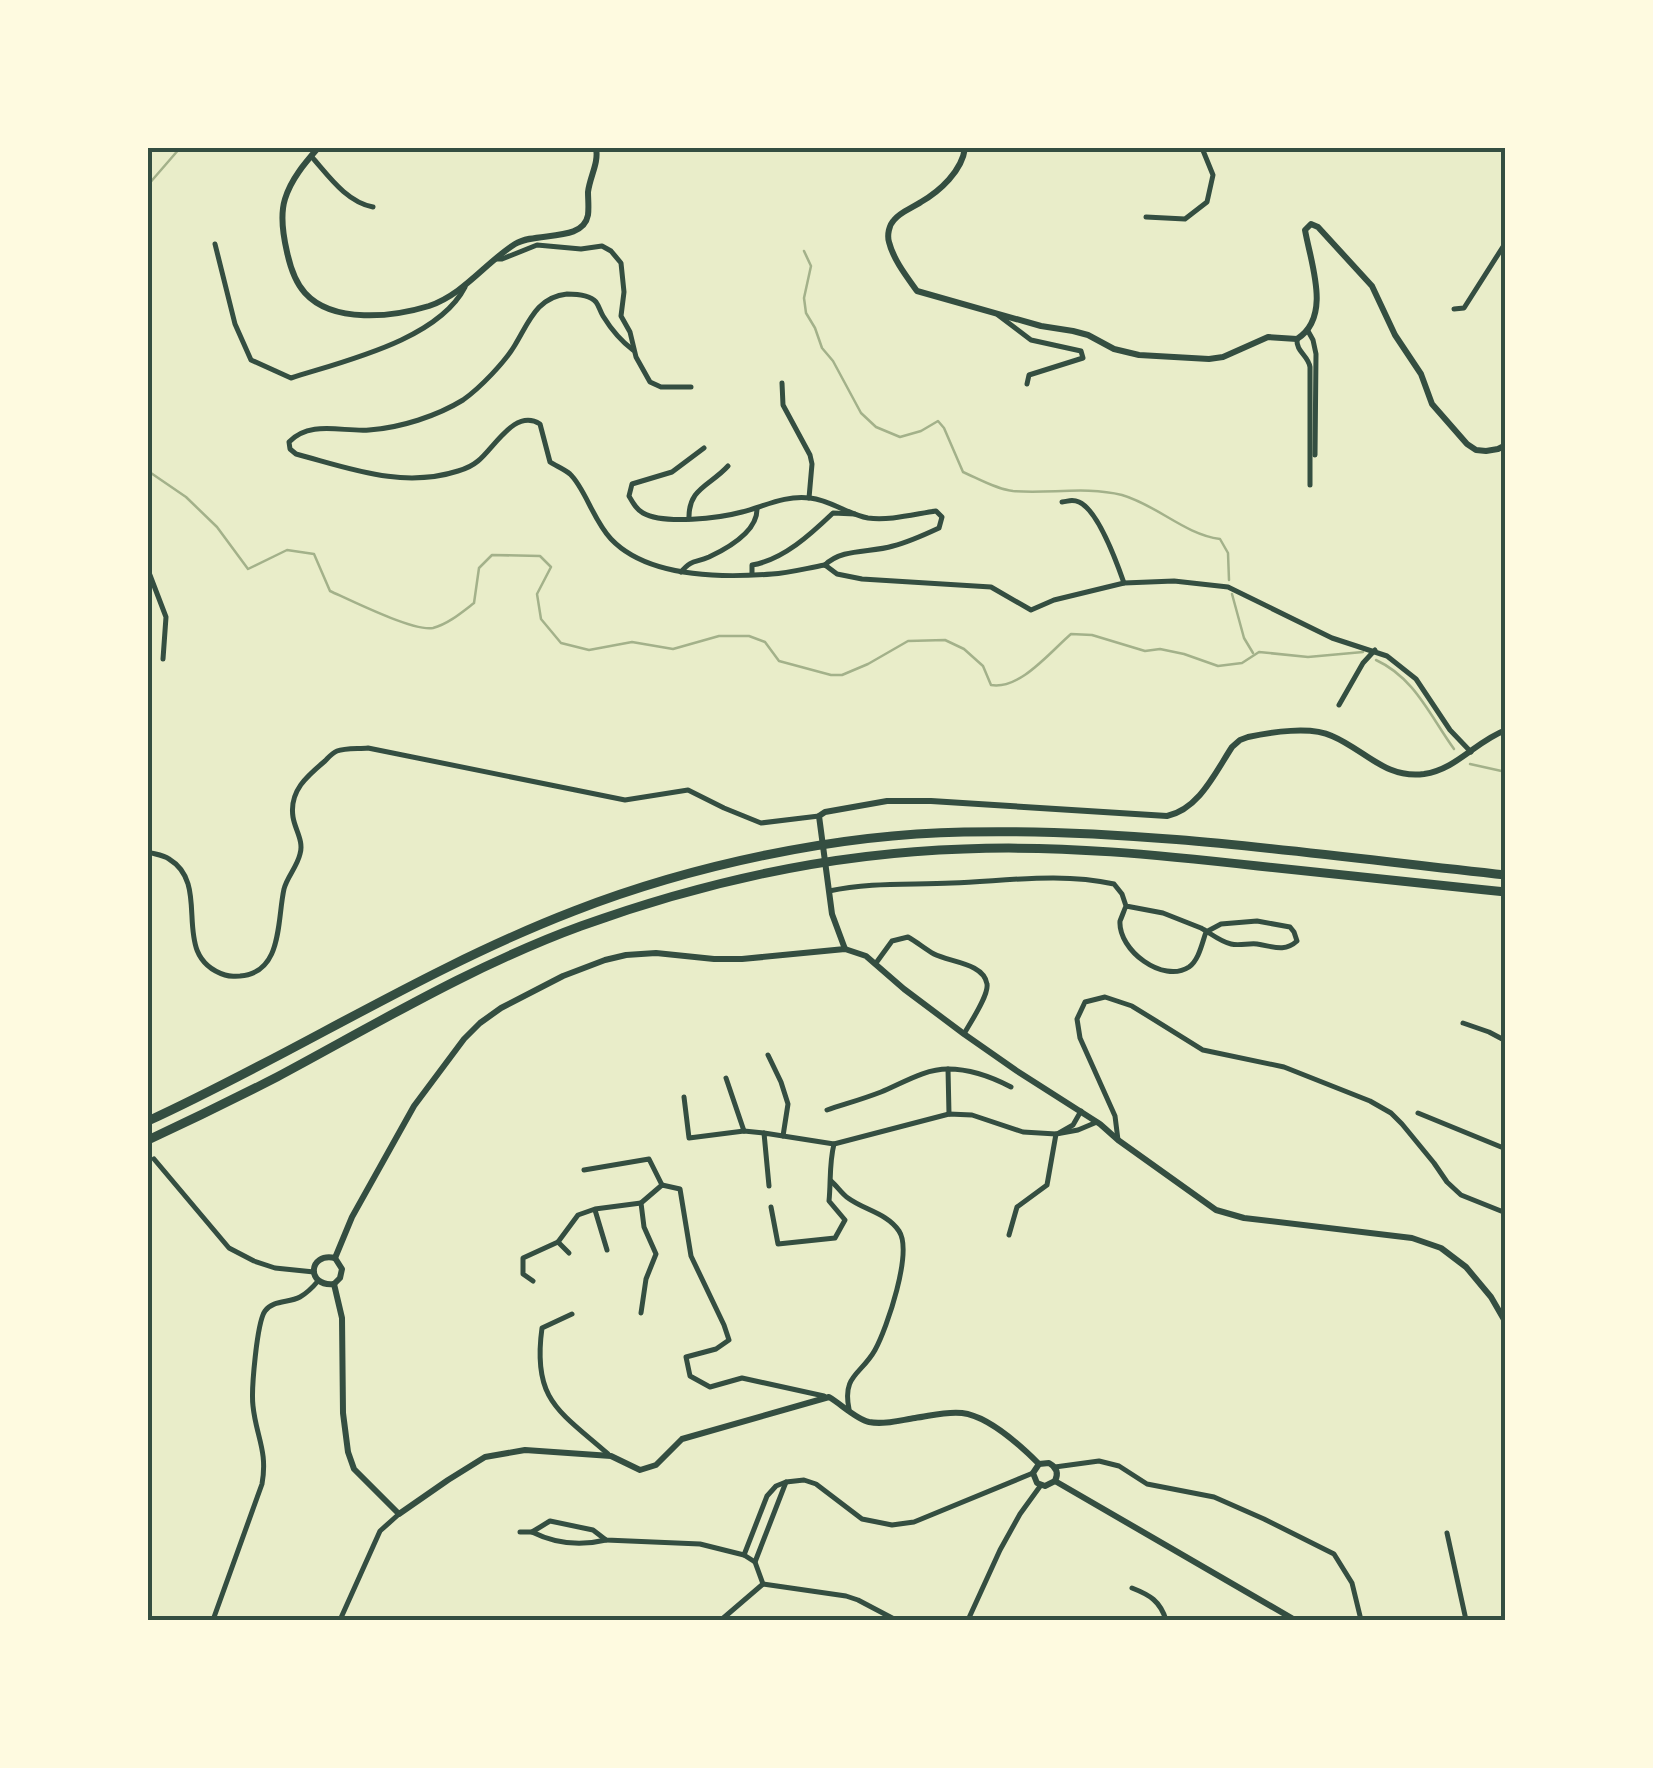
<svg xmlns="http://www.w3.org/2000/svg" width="1653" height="1768" viewBox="0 0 1653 1768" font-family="'IBM Plex Serif',serif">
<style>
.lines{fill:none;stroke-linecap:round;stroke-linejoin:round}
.stream{stroke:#a3b18a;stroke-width:2.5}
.minor{stroke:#344e41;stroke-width:5}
.tertiary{stroke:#344e41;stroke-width:6}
.motorway{stroke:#344e41;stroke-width:9}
.neatline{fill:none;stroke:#344e41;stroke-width:4}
</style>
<rect width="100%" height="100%" fill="#e9edc9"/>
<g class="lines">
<g class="stream">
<polyline points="148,185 180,148"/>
<path d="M804 251 811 266 804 298 806 313 815 328 822 348 833 361 861 413 876 427 900 437 921 431 938 421 944 428 963 472C979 479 996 489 1013 491 1049 494 1086 486 1122 495 1157 505 1184 534 1220 539L1228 553 1229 580"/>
<polyline points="148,440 150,453 148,468"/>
<path d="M148 471 186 497 217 527 248 569 287 550 314 554 330 591C350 600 414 632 433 628 448 624 461 613 474 603L479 568 492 555 540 556 551 567 537 594 541 619 561 643 589 650 632 642 673 649 719 636H749L765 642 779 661 831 675H842L868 664 908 641 945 640 964 649 983 666 991 685C1020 690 1050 652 1071 634L1092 635 1145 651 1160 649 1184 654 1218 666 1242 663 1259 652 1308 657 1363 652"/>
<polyline points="1232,594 1244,638 1253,653"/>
<path d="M1376 660C1415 678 1430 716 1454 749"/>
<polyline points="1470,764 1506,772"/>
</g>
<g class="minor">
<path d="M311 156C328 175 346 202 373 207"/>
<polyline points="1146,217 1185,219 1207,202 1213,175 1202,148"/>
<path d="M215 244 235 324 251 360 291 378C344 361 438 340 465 287"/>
<polyline points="496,259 502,259 537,245 581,249 602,246 611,251 621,263 624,292 621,316 630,332 636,357 650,382 661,387 691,387"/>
<polyline points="1454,309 1464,308 1506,242"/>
<polyline points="998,315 1031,340 1081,351 1083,358 1029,375 1027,384"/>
<polyline points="1308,331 1313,340 1316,354 1315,455"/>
<path d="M1297 339C1296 352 1308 355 1310 367V485"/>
<path d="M633 350C621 341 611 329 603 316 600 311 599 306 596 302 590 295 575 294 567 294 537 297 529 322 515 345 505 362 480 388 463 400 437 416 400 428 369 430 342 432 310 420 289 442L290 449 296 454C349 468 402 489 458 471 465 469 472 466 478 461 495 447 515 408 540 424L550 462C556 466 564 469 570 474 585 488 593 520 611 539 648 578 721 578 772 574 789 573 807 568 825 565"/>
<polyline points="782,383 783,405 810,455 812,464 809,498"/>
<path d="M704 448 672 472 632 484 629 496C633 503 636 509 643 513 664 525 720 518 742 512 765 506 785 495 810 498 830 500 850 515 868 518 889 521 915 514 936 511L942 517 939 528C924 535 909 542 893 546 870 553 842 548 825 565"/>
<path d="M1062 502C1070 501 1072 499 1079 502 1098 510 1117 563 1124 583"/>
<path d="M689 519C688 488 710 486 728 466"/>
<polyline points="825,565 837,574 862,579 991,587 1031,610 1054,600 1124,583 1174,581 1228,587 1332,638 1387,656 1416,679 1450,730 1471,752"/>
<polyline points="148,570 166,617 163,659"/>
<path d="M681 572C692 559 695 563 709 557 728 548 758 531 757 508"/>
<path d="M752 574V565C783 560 811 534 833 513L855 514"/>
<polyline points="1339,705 1363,663 1375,650"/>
<path d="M148 852C154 854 164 855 169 859 214 886 167 956 225 975 231 977 233 976 240 976 283 973 277 920 284 889 287 877 297 867 300 854 304 841 295 830 293 817 289 791 307 776 325 761 329 757 332 753 337 751 345 748 359 749 368 748L625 800 688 790 724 808 761 823 819 816"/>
<path d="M829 891C870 882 910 885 952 883 1006 881 1061 872 1114 884L1122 894 1126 906C1125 908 1121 919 1120 921 1118 950 1163 984 1189 967 1199 960 1202 943 1206 932L1221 924 1257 921 1290 927 1294 932 1297 941C1284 953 1272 946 1257 944 1249 943 1239 946 1231 944 1221 942 1210 933 1201 928L1163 913 1126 906"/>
<path d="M876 963 892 941 908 937C917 942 925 949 934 954 949 962 984 963 987 984 989 995 970 1023 964 1034"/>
<polyline points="1463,1023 1489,1032 1506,1041"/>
<polyline points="768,1055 781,1082 788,1104 783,1136"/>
<polyline points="726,1078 744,1131"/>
<polyline points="684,1097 689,1138 744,1131 764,1133"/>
<path d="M827 1110C845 1104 863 1099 881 1092 903 1083 924 1069 948 1069"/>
<polyline points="1418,1113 1506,1149"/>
<path d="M949 1114 948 1069C970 1069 992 1077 1011 1087"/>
<polyline points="1059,1133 1073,1125 1081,1111"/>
<polyline points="1118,1140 1115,1116 1080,1038 1077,1019 1085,1002 1105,997 1132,1006 1203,1050 1284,1067 1370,1101 1391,1113 1402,1124 1434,1163 1447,1182 1461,1195 1506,1213"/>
<polyline points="154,1159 229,1248 254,1261 275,1268 314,1272"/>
<polyline points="584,1170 649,1159 662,1185"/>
<path d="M831 1181C837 1186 842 1194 848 1198 864 1210 887 1213 899 1231 913 1252 887 1328 875 1350 861 1375 842 1375 849 1409"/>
<polyline points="769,1186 764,1133 834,1144"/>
<path d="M771 1207 778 1244 835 1238 845 1220 829 1201C831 1181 829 1164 834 1144L949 1114 972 1115 1023 1132 1056 1134 1078 1130 1097 1122"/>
<polyline points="595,1210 607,1250"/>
<polyline points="1009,1235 1017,1207 1047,1185 1056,1134"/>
<polyline points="558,1242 569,1253"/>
<polyline points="533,1281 523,1274 523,1258 558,1242 578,1215 595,1209 641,1203"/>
<polyline points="641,1313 646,1279 656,1254 644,1227 641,1203 662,1185 680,1189 691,1256 724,1325 729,1340 716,1349 686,1357 690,1376 710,1387 742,1378 824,1396"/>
<path d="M572 1314 542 1328C532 1400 559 1411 608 1454"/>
<polyline points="1055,1467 1099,1461 1119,1466 1147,1484 1214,1497 1264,1519 1334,1554 1352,1583 1361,1620"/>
<polyline points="520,1532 532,1532 550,1521 593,1530 606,1540 700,1544 744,1555 767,1496 776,1486 786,1482 804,1480 816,1484 862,1519 892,1525 914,1522 1033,1473"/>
<path d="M532 1532C556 1544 581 1546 606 1540"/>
<polyline points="1447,1533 1466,1620"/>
<polyline points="744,1555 755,1562 763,1584 846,1596 858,1600 896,1620"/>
<polyline points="755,1562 786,1482"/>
<path d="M1132 1588C1150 1595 1160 1601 1166 1620"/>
<path d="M213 1620 262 1484C268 1451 256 1436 253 1406 251 1390 257 1322 265 1311 273 1300 289 1303 300 1297 307 1293 313 1287 318 1281"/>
<polyline points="340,1620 380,1531 399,1514"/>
<polyline points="721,1620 763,1584"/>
<polyline points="968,1620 1000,1550 1020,1514 1041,1485"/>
</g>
<g class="tertiary">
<path d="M318 148C305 163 291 179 285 199 280 215 283 235 287 252 290 266 295 282 305 293 333 324 393 317 429 306 464 294 485 263 515 244 536 231 583 243 588 215 589 207 588 199 588 192 590 176 599 163 596 148"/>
<path d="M965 148C962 171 940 191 921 202 912 208 900 212 894 220 889 225 887 235 889 242 893 259 907 277 917 291L1041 326 1073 331 1088 335 1114 349 1139 355 1209 359 1223 357 1268 337 1297 339C1332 317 1311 264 1305 230L1311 224 1318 227 1372 286 1395 335 1421 374 1432 404 1467 444 1476 450 1486 451 1498 449 1506 445"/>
<path d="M845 949 832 914 819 816 825 812 887 801H931L1167 816C1199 809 1215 773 1232 747L1240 740 1248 737C1271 732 1311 726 1332 736 1365 750 1385 779 1424 774 1457 769 1476 741 1506 730"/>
<polyline points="335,1258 352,1217 414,1106 464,1039 480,1023 501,1008 563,976 605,960 626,955 656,953 714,959 742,959 845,949 866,956 904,989 964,1034 1017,1071 1100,1124 1118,1140 1216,1210 1244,1218 1412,1238 1441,1248 1466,1267 1491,1297 1506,1323"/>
<path d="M334 1284 342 1318 343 1413 348 1452 354 1469 399 1514 448 1480 485 1457 525 1450 611 1456 640 1470 656 1465 682 1439 829 1397C841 1404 856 1419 869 1422 884 1425 901 1420 915 1418 930 1416 947 1411 962 1413 988 1416 1021 1446 1039 1464"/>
<path d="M334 1284C306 1287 308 1252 335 1258"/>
<polyline points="334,1284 340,1278 342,1269 335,1258"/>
<polyline points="1039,1464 1033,1473 1037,1483 1045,1486 1055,1481"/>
<path d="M1039 1464 1049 1463C1056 1467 1059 1473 1055 1481"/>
<polyline points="1055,1481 1295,1620"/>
</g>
<g class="motorway">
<path d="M148 1121C292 1055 426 968 574 911 692 865 838 834 964 832 1145 828 1326 856 1506 875"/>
<path d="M148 1140C191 1120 234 1099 277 1077 376 1024 474 965 581 926 703 882 834 853 964 849 1062 845 1160 855 1258 866 1340 875 1423 884 1506 892"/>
</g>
</g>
<rect width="1653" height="1768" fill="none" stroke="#fefae0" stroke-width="300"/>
<rect x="150" y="150" width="1353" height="1468" class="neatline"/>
</svg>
